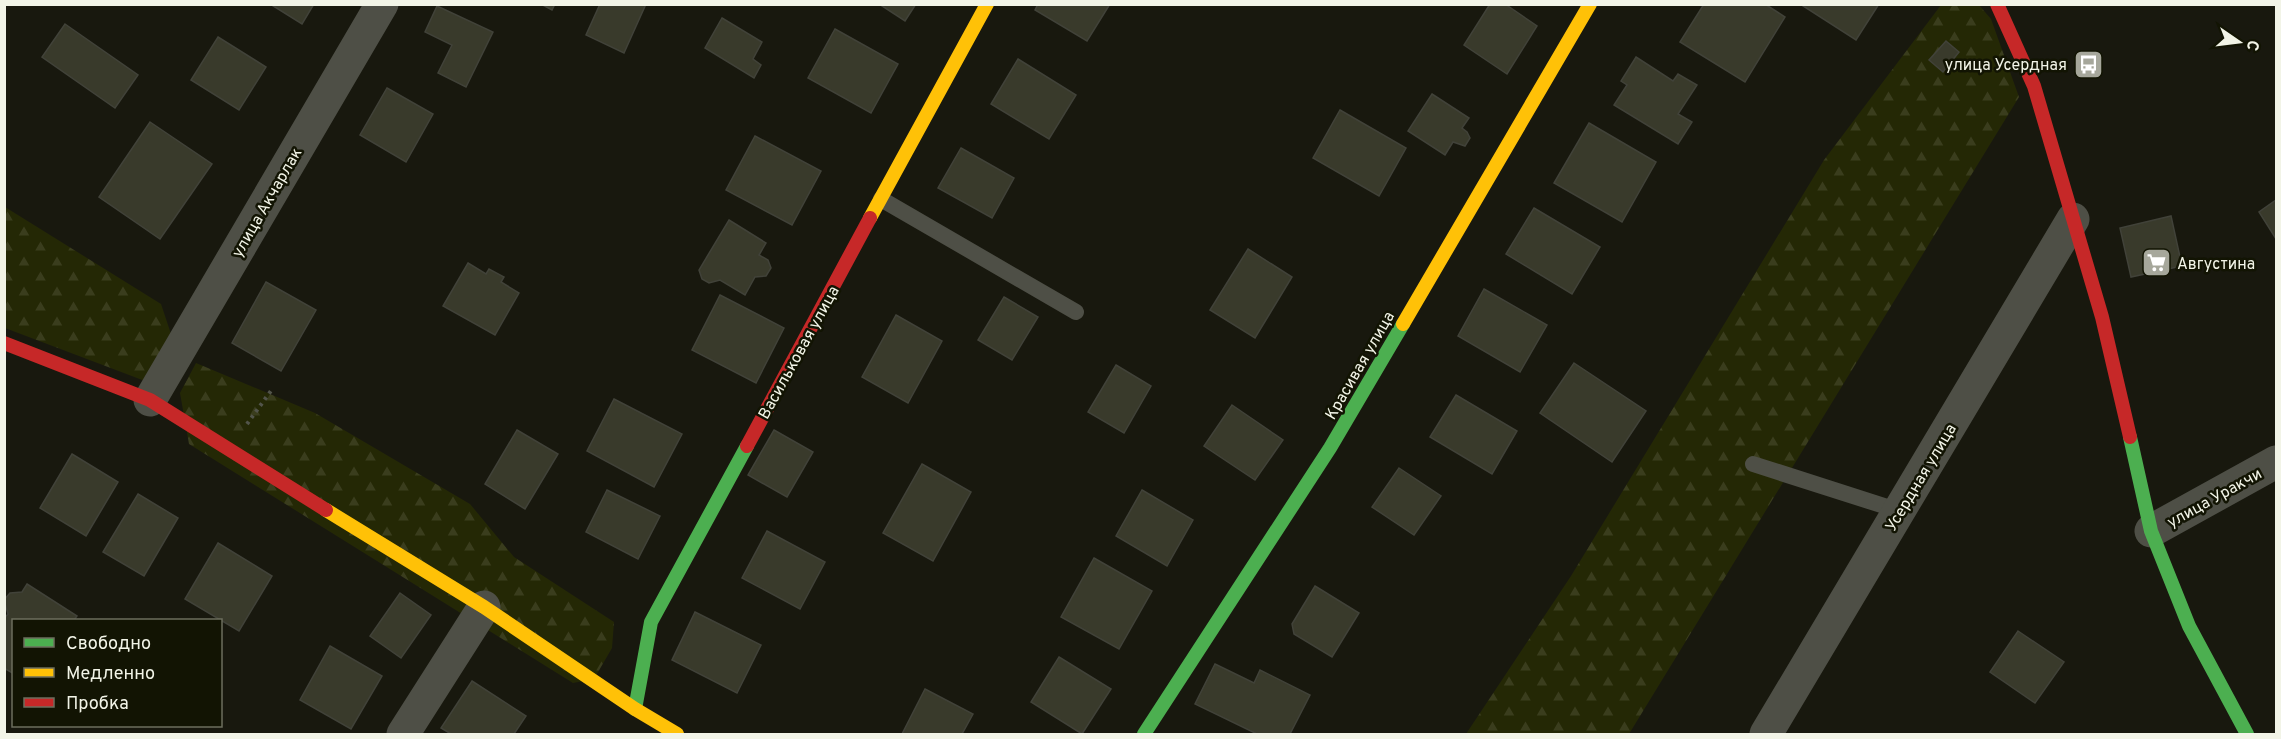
<svg xmlns="http://www.w3.org/2000/svg" width="2281" height="739" viewBox="0 0 2281 739" font-family="Overpass,sans-serif">
<style>
.forest{fill:url(#forest-firs)}
.building{fill:#393a2b;stroke:#414239;stroke-width:1.5}
.lines{fill:none;stroke-linecap:round;stroke-linejoin:round}
.path{stroke:#52544a;stroke-width:4;stroke-dasharray:3 4.5;stroke-linecap:butt}
.lane{stroke:#4e4f46;stroke-width:16}
.street{stroke:#4e4f46;stroke-width:33}
.fast{stroke:#4caf50;stroke-width:14}
.slow{stroke:#ffc107;stroke-width:14}
.jam{stroke:#c62828;stroke-width:14}
.labels{text-anchor:middle;stroke-width:5;stroke-linejoin:round;paint-order:stroke}
.poi-label{font-size:16px;fill:#f2f4e7;stroke:#121403;text-anchor:end}
.street-label{font-size:16px;fill:#f2f4e7;stroke:#121403}
</style>
<defs>
<pattern id="forest-firs" width="22" height="20" patternUnits="userSpaceOnUse" patternTransform="scale(1.5)"><rect width="22" height="20" fill="#242805"/><path d="M5 1l3.5 6h-7zM16 11l3.5 6h-7z" fill="#3a3d1d"/></pattern>
</defs>
<rect width="100%" height="100%" fill="#18180e"/>
<g class="forest">
<polygon points="1941,5 1979,5 1991,19 2019,97 1629,734 1466,734 1571,576 1824,160"/>
<polygon points="5,207 161,304 172,337 145,381 5,328"/>
<polygon points="196,363 315,413 470,504 514,557 614,622 612,648 594,679 573,683 189,444 180,393"/>
</g>
<g class="building">
<polygon points="270,4 314,4 302,24"/>
<polygon points="541,4 555,4 552,10"/>
<polygon points="600,4 646,4 624,53 586,35"/>
<polygon points="879,4 916,4 905,21"/>
<polygon points="1038,4 1110,4 1087,41 1035,10"/>
<polygon points="1490,4 1505,4 1537,26 1507,74 1464,45"/>
<polygon points="1704,4 1765,4 1785,17 1745,82 1680,42"/>
<polygon points="1800,4 1879,4 1856,40"/>
<polygon points="437,6 493,32 466,87 438,73 452,45 425,32"/>
<polygon points="722,18 762,42 753,59 761,65 754,78 705,48"/>
<polygon points="65,24 138,75 115,108 42,57"/>
<polygon points="835,29 898,64 871,113 808,78"/>
<polygon points="218,37 266,67 239,110 191,80"/>
<polygon points="1946,41 1959,52 1943,72 1929,60"/>
<polygon points="1636,57 1673,81 1678,74 1697,85 1678,114 1692,122 1678,144 1614,105 1627,85 1621,81"/>
<polygon points="1018,59 1076,95 1049,139 991,104"/>
<polygon points="387,88 433,114 406,162 360,135"/>
<polygon points="1432,94 1469,118 1462,128 1467,132 1470,138 1465,146 1453,142 1445,155 1408,131"/>
<polygon points="1340,110 1406,148 1379,196 1313,158"/>
<polygon points="150,122 212,164 160,239 99,197"/>
<polygon points="1589,123 1656,162 1622,222 1554,183"/>
<polygon points="755,136 821,171 792,225 726,190"/>
<polygon points="961,148 1014,178 992,218 938,188"/>
<polygon points="2276,200 2276,239 2259,212"/>
<polygon points="1534,208 1600,247 1572,294 1506,254"/>
<polygon points="2171,216 2182,266 2131,277 2120,228"/>
<polygon points="729,220 766,243 759,255 768,260 771,268 766,276 755,277 745,295 720,280 709,283 702,279 699,270"/>
<polygon points="1248,249 1292,277 1255,338 1210,310"/>
<polygon points="468,263 486,274 489,269 504,277 501,282 519,293 495,335 443,306"/>
<polygon points="266,282 316,310 281,371 232,343"/>
<polygon points="1484,289 1547,325 1520,372 1458,336"/>
<polygon points="720,295 784,328 756,383 692,350"/>
<polygon points="1004,297 1038,317 1012,360 978,340"/>
<polygon points="896,315 942,341 908,403 862,377"/>
<polygon points="1574,363 1646,411 1612,462 1540,413"/>
<polygon points="1116,365 1151,386 1124,433 1088,412"/>
<polygon points="1456,395 1517,431 1492,474 1430,437"/>
<polygon points="614,399 682,434 654,487 587,451"/>
<polygon points="1232,405 1283,440 1255,480 1204,446"/>
<polygon points="517,430 558,454 525,509 485,484"/>
<polygon points="774,430 813,452 787,497 748,475"/>
<polygon points="72,454 118,482 86,536 40,508"/>
<polygon points="922,464 971,492 933,561 883,533"/>
<polygon points="1399,468 1441,496 1414,535 1372,507"/>
<polygon points="607,490 660,516 638,559 586,532"/>
<polygon points="1142,490 1193,520 1167,566 1116,536"/>
<polygon points="138,494 178,518 144,576 103,552"/>
<polygon points="767,531 825,562 800,609 742,578"/>
<polygon points="218,543 272,576 239,631 185,599"/>
<polygon points="1094,558 1152,591 1119,649 1061,617"/>
<polygon points="27,584 77,616 74,620 14,620 14,674 4,668 4,619 8,614 4,600 10,593 22,592"/>
<polygon points="1315,586 1359,613 1332,657 1294,634 1292,624"/>
<polygon points="400,593 431,615 401,658 370,636"/>
<polygon points="695,612 761,645 737,693 672,660"/>
<polygon points="2018,631 2064,662 2035,703 1990,672"/>
<polygon points="330,646 382,676 351,729 300,700"/>
<polygon points="1059,657 1111,689 1082,734 1031,702"/>
<polygon points="1215,664 1254,683 1260,670 1310,695 1290,734 1257,734 1195,704"/>
<polygon points="472,681 526,716 514,734 451,734 441,728"/>
<polygon points="925,689 973,714 962,734 902,734"/>
</g>
<g class="lines">
<polyline class="path" points="247,424 273,388"/>
<g class="lane">
<polyline points="881,199 1076,312"/>
<polyline points="1753,464 1900,511"/>
</g>
<g class="street">
<polyline points="150,400 382,4"/>
<polyline points="2151,531 2276,462"/>
<polyline points="403,734 484,607"/>
<polyline points="1766,734 2073,219"/>
</g>
<g class="fast">
<polyline points="2130,437 2151,531 2189,626 2247,734"/>
<polyline points="635,709 651,622 747,446"/>
<polyline points="1144,734 1330,448 1403,324"/>
</g>
<g class="slow">
<polyline points="870,218 987,4"/>
<polyline points="1403,324 1590,4"/>
<polyline points="326,510 484,607 635,709 677,734"/>
</g>
<g class="jam">
<polyline points="1997,4 2034,86 2102,317 2130,437"/>
<polyline points="4,343 150,400 326,510"/>
<polyline points="747,446 870,218"/>
</g>
</g>
<defs>
<symbol id="bus-square" viewBox="-11 -11 22 22"><rect x="-9" y="-9" width="18" height="18" rx="4" fill="#a6a79b" stroke="#121403"/><path d="M-5-6H5V4H4V6H2V4H-2V6H-4V4H-5ZM-3.5-4V0h7V-4ZM-3.5 1.2v1.5H-2V1.2ZM2 1.2v1.5H3.5V1.2Z" fill="#fff"/></symbol>
<symbol id="supermarket-square" viewBox="-11 -11 22 22"><rect x="-9" y="-9" width="18" height="18" rx="4" fill="#a6a79b" stroke="#121403"/><path d="M-6-5.5h2.5l.6 2H6L4.5 2H-2.5L-4.4-4H-6ZM-1.5 3.2a1.3 1.3 0 1 0 .1 0ZM3 3.2a1.3 1.3 0 1 0 .1 0Z" fill="#fff"/></symbol>
</defs>
<g fill-rule="evenodd">
<use href="#bus-square" x="2072" y="48" width="33" height="33"/>
<use href="#supermarket-square" x="2140" y="246" width="33" height="33"/>
</g>
<g class="labels">
<g class="poi-label">
<text x="2067" y="70">улица Усердная</text>
<text x="2177" y="269" text-anchor="start">Августина</text>
</g>
<g class="street-label">
<text transform="translate(266 202) rotate(-60)" y="6">улица Акчарлак</text>
<text transform="translate(798 352) rotate(-61)" y="6">Васильковая улица</text>
<text transform="translate(1359 365) rotate(-60)" y="6">Красивая улица</text>
<text transform="translate(1920 477) rotate(-59)" y="6">Усердная улица</text>
<text transform="translate(2214 497) rotate(-29)" y="6">улица Уракчи</text>
</g>
</g>
<rect width="2281" height="739" fill="none" stroke="#f2f4e7" stroke-width="12"/>
<rect x="12" y="619" width="210" height="108" fill="#121403" stroke="#6c6e5e" stroke-width="1.5"/>
<rect x="24" y="638" width="30" height="9" fill="#4caf50" stroke="#6c6e5e" stroke-width="1.5"/>
<text x="66" y="649" font-size="18" fill="#f2f4e7">Свободно</text>
<rect x="24" y="668" width="30" height="9" fill="#ffc107" stroke="#6c6e5e" stroke-width="1.5"/>
<text x="66" y="679" font-size="18" fill="#f2f4e7">Медленно</text>
<rect x="24" y="698" width="30" height="9" fill="#c62828" stroke="#6c6e5e" stroke-width="1.5"/>
<text x="66" y="709" font-size="18" fill="#f2f4e7">Пробка</text>
<g transform="translate(2239 42) rotate(104)" stroke="#121403" stroke-width="4.5" paint-order="stroke">
<path d="M0-4.5L10 22L0 15L-10 22Z" fill="#f2f4e7"/>
<text y="-9" font-size="16" font-weight="bold" text-anchor="middle" fill="#f2f4e7">С</text>
</g>
</svg>
